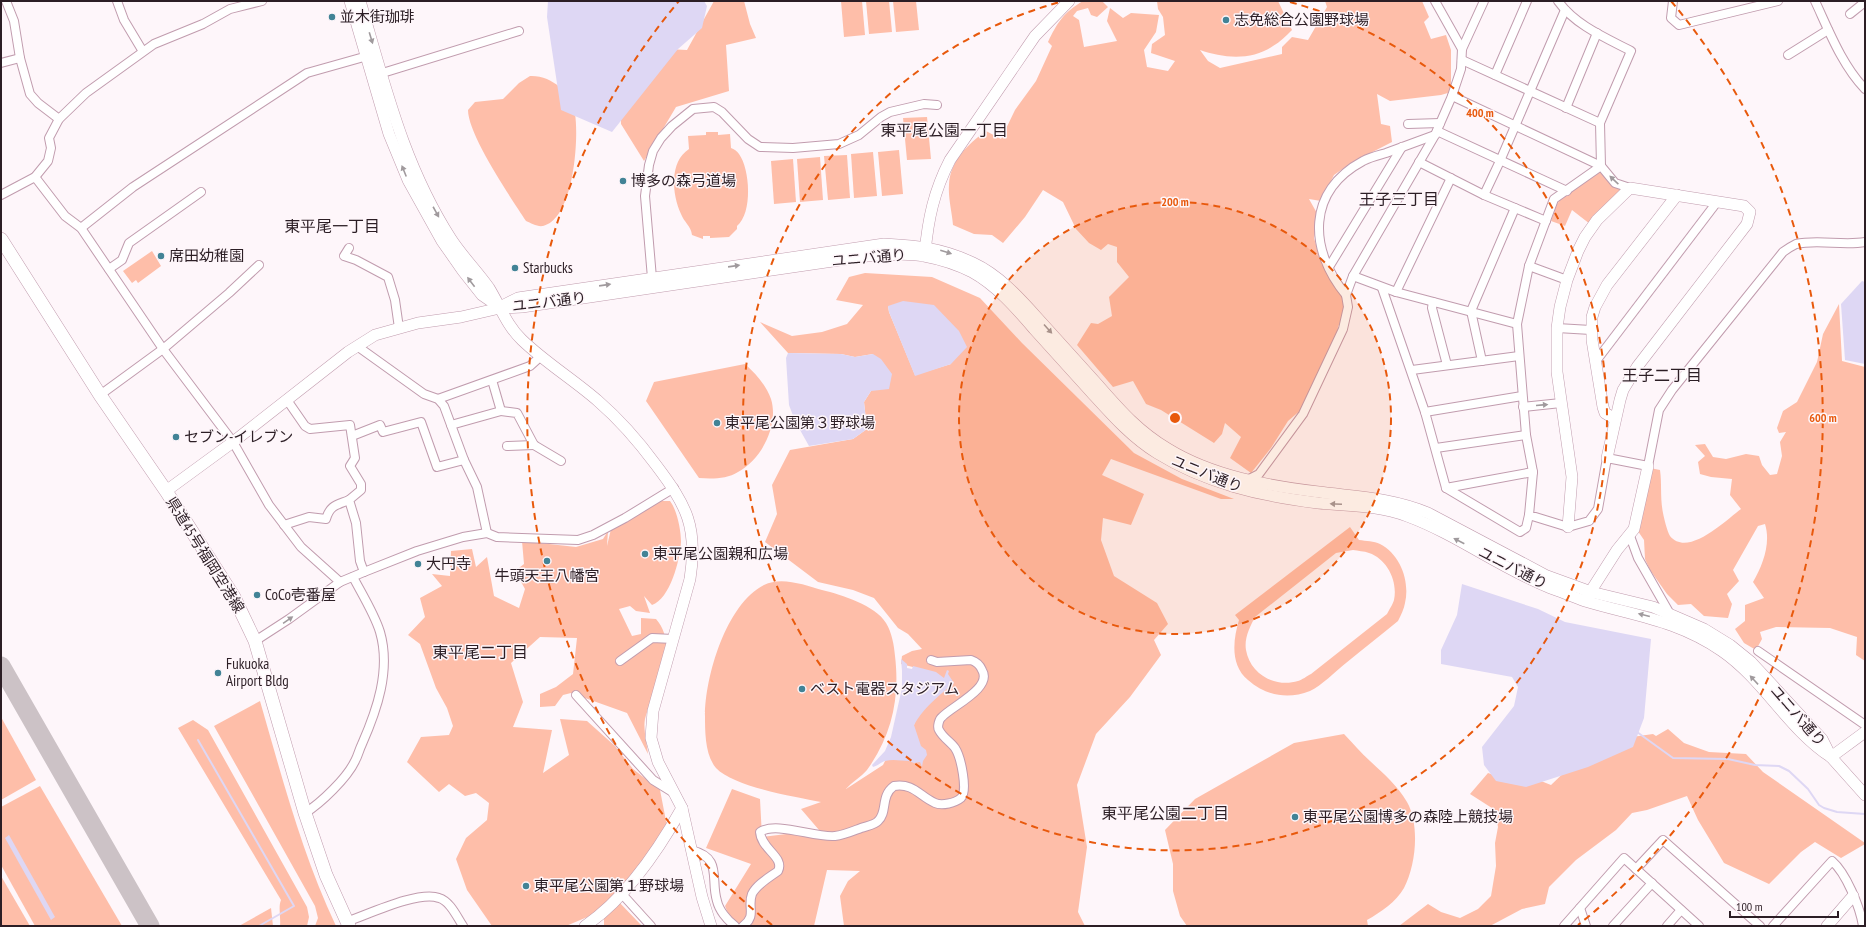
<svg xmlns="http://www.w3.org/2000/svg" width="1866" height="927" viewBox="0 0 1866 927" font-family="'PT Sans Narrow','Noto Sans JP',sans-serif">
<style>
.green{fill:#febea9;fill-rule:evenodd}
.water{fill:#ded7f4}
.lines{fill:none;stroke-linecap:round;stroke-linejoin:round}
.stream{stroke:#ded7f4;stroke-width:2}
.taxiway{stroke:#ccc2c6;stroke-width:19}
.minor-casing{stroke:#c19cae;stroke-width:10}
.tertiary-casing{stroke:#c19cae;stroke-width:12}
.primary-casing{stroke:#c19cae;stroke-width:14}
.minor{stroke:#fff;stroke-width:8}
.tertiary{stroke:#fff;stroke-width:11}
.primary{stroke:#fff;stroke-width:13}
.oneway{fill:#a09a9d}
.ring{fill:none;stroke:#e8590c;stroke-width:2;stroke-dasharray:7 5}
.poi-dot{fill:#428396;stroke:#fef6fa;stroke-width:1.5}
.labels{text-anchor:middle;stroke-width:3;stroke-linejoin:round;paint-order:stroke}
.poi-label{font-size:15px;fill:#2c1e25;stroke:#fef6fa;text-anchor:start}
.street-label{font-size:15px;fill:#2c1e25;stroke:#fef6fa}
.neighbourhood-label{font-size:16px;fill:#2c1e25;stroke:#fef6fa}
.centre{fill:#e8590c;stroke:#fef6fa;stroke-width:2}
.ring-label{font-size:12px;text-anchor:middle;font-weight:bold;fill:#e8590c;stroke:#fef6fa;stroke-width:3;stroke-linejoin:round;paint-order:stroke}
</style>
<rect width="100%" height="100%" fill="#fef6fa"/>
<g class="green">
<polygon points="714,1 744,1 750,24 756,38 726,45 729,91 676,107 644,161 621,124 620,80 648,48 687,50"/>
<polygon points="841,1 862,1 865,35 844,37"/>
<polygon points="866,1 889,1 892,32 869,34"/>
<polygon points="893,1 916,1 919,30 896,32"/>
<path d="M1083 1H1102L1108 7 1097 17 1091 15 1088 8 1077 11 1073 16 1079 20 1084 47 1117 41 1107 21 1110 8 1123 18 1131 13 1159 15 1156 32 1144 50 1147 67 1168 71 1175 61 1151 53 1152 44 1165 35 1163 17 1158 9 1157 1H1278L1292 30C1286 36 1280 42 1273 46 1251 61 1223 58 1200 50L1208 61 1220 68 1282 54V47L1292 37 1308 40 1327 7 1325 1H1422L1429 17 1424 22 1431 39 1446 35 1451 50V92L1441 95 1390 101 1377 94 1381 124 1390 126 1392 142 1351 163 1334 175 1321 201 1309 199 1318 215 1314 238 1322 265 1341 281 1345 310 1338 327 1336 341 1302 409 1288 421 1271 448 1251 473 1230 458 1241 437 1225 423 1222 434 1214 443 1161 410 1146 404 1133 381 1113 387 1077 345 1091 323 1098 324 1112 316 1109 297 1129 277 1117 262V247L1108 244 1101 250 1089 243 1076 229 1063 202 1043 190 1025 217 1003 243 992 235 974 234 953 225C952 212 948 198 949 185 950 161 968 144 986 131L1001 139 1015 110 1036 81 1052 46 1048 42C1057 23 1064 12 1083 1Z"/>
<path d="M530 76C552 75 571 93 575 114 579 138 574 219 543 226 537 227 531 223 526 221 511 198 468 135 468 110L475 102 503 99 519 83Z"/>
<polygon points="927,117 931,159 907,160 903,118"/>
<path d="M706 132H718V135L730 134 731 148C734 149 737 151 739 154 750 169 753 213 737 226V229L729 237 710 238V236H703V239L692 235C691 226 684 222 681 214 672 194 669 162 689 149L688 136 706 135Z"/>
<polygon points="899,150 903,194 882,196 878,152"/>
<polygon points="873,152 877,196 854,198 851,154"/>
<polygon points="847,155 850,198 828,200 824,156"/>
<polygon points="820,157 823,200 800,202 797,159"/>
<polygon points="793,159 796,202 774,204 771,161"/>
<polygon points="1601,169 1623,190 1590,224 1572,210 1565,226 1551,221 1557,204 1561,199"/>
<polygon points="152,251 161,266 138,283 136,280 132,283 123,271"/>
<path d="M865 273 932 277 980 298 1022 343 1134 453 1182 479 1234 499H1221L1111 459 1102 475 1144 494 1131 525 1103 518 1101 540 1114 576 1157 603 1168 624 1154 640 1161 655 1130 697 1096 734 1077 785 1087 847 1078 912 1085 926H844L840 896 848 881 860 871 827 870 814 926H733L725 906 751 864 706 848 732 789 760 799 762 837 819 830 801 809 821 802C795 797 734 787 716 768 705 755 705 732 705 716 705 677 726 604 764 585 781 576 805 585 822 590 842 595 875 605 886 623 892 633 894 645 895 656 900 698 892 735 867 770 861 777 852 782 846 789L883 765 887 757 912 731 932 672 901 664 902 656 912 651 922 649 908 634 898 628 874 598 853 590 818 582 765 542 777 514 772 485 790 450 853 439 867 429 864 402 871 391 873 354 855 357 841 354 788 353 760 322 792 336 822 332 847 324 863 305 836 300 849 277ZM888 306 951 364 915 375 889 312Z"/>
<path d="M1839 304 1842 361 1865 367V661L1856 655 1857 637 1830 628 1776 627 1760 632 1762 639 1756 650 1744 643 1735 629 1745 621V605L1764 598 1753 582C1763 565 1771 543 1765 524L1758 526 1733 570 1739 581 1727 594 1732 604 1728 618 1704 616 1691 604 1678 605 1667 594 1650 570 1645 559 1644 540 1631 521 1650 468 1660 470C1662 484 1660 498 1663 513 1664 518 1667 531 1670 536 1688 558 1726 520 1741 509L1730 495 1732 479 1711 477 1700 474 1698 462 1705 456 1695 445 1705 444 1713 457 1726 459 1746 454 1759 456 1762 465 1770 475 1777 474 1782 456 1780 442 1786 432 1779 433 1777 428 1783 411 1797 402 1817 362 1823 334Z"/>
<path d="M745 364C756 374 766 385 771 399 779 425 762 459 738 472 727 479 712 479 699 478L646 401 654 382Z"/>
<path d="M659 501H670C677 510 681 530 681 542 680 560 670 599 652 605L644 596 650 613 636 611 630 606 619 609 632 636 641 634V618L656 619C681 648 653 688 645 719 643 729 647 744 648 754L627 713 571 693 563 695 555 706 540 707V694L556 687 573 674 577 638 540 637 511 663 523 702 513 727 552 730 543 773 569 755 560 719 587 721 615 746 633 769 660 790 667 826 618 901 642 926H604V910L566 926H492L467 890 456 859 466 838 487 820 489 803 476 793 465 796 449 784 439 792 407 762 421 737 449 735 453 726 447 708 436 688 420 644 408 635 425 617 420 598 442 586 432 574 450 576 451 551 472 549 476 567 487 557 494 596 519 608 525 589 515 571 524 564 522 541 576 547 603 539 608 531 607 546 611 529Z"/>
<path d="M1350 527 1359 540C1366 541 1374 541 1380 544 1401 555 1410 582 1405 603 1404 609 1401 615 1398 621 1381 635 1363 649 1346 663 1336 671 1321 686 1310 691 1287 700 1265 695 1248 680 1230 665 1233 640 1239 620L1235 615ZM1353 550C1358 551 1364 551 1369 553 1387 559 1398 581 1394 600 1393 604 1389 610 1387 614L1311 674C1307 676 1302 680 1298 681 1275 688 1250 674 1246 650 1244 638 1250 627 1255 617L1336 553Z"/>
<path d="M260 701C282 777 302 854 336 926H315L318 918 315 906 214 726Z"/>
<polygon points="1,717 36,780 1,800"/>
<path d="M193 720 208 730 307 907 309 917 307 926H280C281 918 278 907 281 900L178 728Z"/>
<polygon points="1668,729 1684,743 1709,752 1746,754 1763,772 1865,843 1865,844 1841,858 1815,842 1801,852 1769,884 1724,863 1698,820 1687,796 1647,810 1632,813 1616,830 1576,860 1549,887 1545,904 1522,909 1490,926 1399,926 1428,904 1441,912 1460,918 1478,909 1491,896 1496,866 1495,843 1498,827 1495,810 1470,794 1488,773 1515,782 1536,779 1551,785 1573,764 1632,737 1653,734 1656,736"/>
<path d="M1344 734C1353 743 1361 753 1370 761 1384 774 1397 785 1407 802 1420 825 1416 865 1404 888 1396 902 1381 912 1367 920L1368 926H1187L1180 916 1173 891V864L1165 830 1195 799 1294 743Z"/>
<polygon points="40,786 122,926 35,926 1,865 1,807"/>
<polygon points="1,876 30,926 1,926"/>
<polygon points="271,908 273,926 239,926"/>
</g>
<g class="water">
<polygon points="548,1 704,1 707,6 702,28 678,49 612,132 561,110 547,17"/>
<polygon points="1862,281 1865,282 1865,364 1845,360 1841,304"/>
<polygon points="903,301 934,305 959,331 967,347 951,364 915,376 889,312 888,306"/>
<polygon points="788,353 841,354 855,357 873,354 881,359 892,374 889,389 871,391 864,402 867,429 853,439 809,446 795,421 789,405 786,358"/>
<polygon points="1462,584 1538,609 1565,622 1651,639 1644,718 1633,747 1588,767 1526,787 1496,781 1484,765 1482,747 1514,706 1518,687 1512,677 1441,664 1441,650 1457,615"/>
<path d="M901 659 907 664V668L912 669 913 666 936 672 944 678 947 670 949 671 948 674 954 683 951 684 949 687C936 698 922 710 914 725L921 746 926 750 927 755 923 761 922 767 920 762 914 763 909 761C901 761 894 759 885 761 881 762 878 766 873 767L872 765 885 751 891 737 902 688V671Z"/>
<polygon points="9,835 55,917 51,920 5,838"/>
</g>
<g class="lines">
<g class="stream">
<polyline points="1637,732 1673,758 1728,759 1755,765 1779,766 1789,771 1808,789 1819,805 1824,808 1837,812 1865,814"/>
<polyline points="198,740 294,906 259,926"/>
</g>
<polyline class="taxiway" points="1,666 150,926"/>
<defs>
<g id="minor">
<polyline points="6,1 14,21 20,58 30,94 38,103 59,119"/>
<polyline points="117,1 124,20 142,50"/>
<polyline points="1435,1 1462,49"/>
<path d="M1558 1C1575 25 1606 38 1631 51L1600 123 1601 166"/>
<polyline points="1673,1 1671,18 1679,25 1778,1"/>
<path d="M1815 1C1829 31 1842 65 1865 89"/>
<polyline points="1850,14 1865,2"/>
<polyline points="1788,55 1828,30"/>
<polyline points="1462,60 1600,123"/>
<polyline points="1,63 20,58"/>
<polyline points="376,75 519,31"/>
<polyline points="1495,75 1527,1"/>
<polyline points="1452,96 1601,166 1615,183 1630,188"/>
<polyline points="1566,108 1597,33"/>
<polyline points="1408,124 1440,123"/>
<polyline points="1437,131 1567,191"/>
<polyline points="1419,162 1484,195 1546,221"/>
<path d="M1601 166 1554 199 1529 266 1517 324 1526 435 1533 472 1529 515 1568 527 1589 521 1598 509 1607 458 1648 466 1659 410 1672 390 1783 252C1787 249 1792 246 1796 244 1818 239 1843 246 1865 242"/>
<polyline points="35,177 48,161 51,148 49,138 59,119 86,93 154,44 203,24 230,9 262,1"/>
<polyline points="1,195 35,177 65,216 81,228 163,349 233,442 269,505 301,547 340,582"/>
<polyline points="1484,195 1500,161 1565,10"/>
<polyline points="81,228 133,187 307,73 371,55"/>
<polyline points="349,248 344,256 356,260 388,277 395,300 399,328"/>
<polyline points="1529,266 1567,280"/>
<polyline points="1329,267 1402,147"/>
<polyline points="109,269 122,260 129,243 201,192"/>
<polyline points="1353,276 1396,292 1517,324"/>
<polyline points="652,278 645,196 649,165 653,151 661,138 672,126 693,109 714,107 722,112 748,139 760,147 793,148 839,144 859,135 881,117 890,112 924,104 937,105"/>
<polyline points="1382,288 1425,412 1446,488 1533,472"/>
<polyline points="1396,292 1451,178"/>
<path d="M1346 295C1308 249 1307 191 1363 161 1370 157 1379 155 1386 153 1402 147 1419 141 1435 135"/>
<polyline points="1433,302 1432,308 1447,365"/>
<polyline points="1557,328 1591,330"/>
<polyline points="357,346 424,394 438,399 444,406 464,460 477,487 487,533"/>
<polyline points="1482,361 1471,311 1515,208"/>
<polyline points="1596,361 1717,202"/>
<polyline points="1412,370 1519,356"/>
<polyline points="100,395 163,349 229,293 259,265"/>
<polyline points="438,399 530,366 541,356"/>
<polyline points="287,400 305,426 310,429 350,425 355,458 350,466 361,484 361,490 349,500 356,523 360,561 364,572"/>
<polyline points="1523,407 1561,403"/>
<polyline points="501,411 517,413 534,445 561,461"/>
<polyline points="1425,412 1522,396"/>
<polyline points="451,425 501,411 492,380"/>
<polyline points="352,436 380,425 383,432 421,422 437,467 464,460"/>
<polyline points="507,446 534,445"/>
<polyline points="1436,448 1526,435"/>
<polyline points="1247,480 1259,474 1303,414 1343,329 1348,307 1346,295 1353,276 1435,135 1452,96 1461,69 1462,49 1484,1"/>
<polyline points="1446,488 1520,532 1526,528 1529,515"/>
<path d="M284 525 309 517 326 519C330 505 337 505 349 500"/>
<polyline points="1630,536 1638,558 1670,614 1669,616"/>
<polyline points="255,641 289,619 340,582 364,572 417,551 463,537 487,533 497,537 578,540 593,535 625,518 674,488"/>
<polyline points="1758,651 1865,725"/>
<polyline points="620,661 652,638 673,639"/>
<polyline points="576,695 653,780 674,793"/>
<path d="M305 813C321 803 347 778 355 761 358 756 359 750 362 744 377 710 391 670 380 632 375 615 362 594 353 577"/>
<path d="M691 850C723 858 710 878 717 901 719 910 727 920 735 926"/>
<polyline points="1636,869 1663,840 1760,926"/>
<polyline points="622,894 651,926"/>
<polyline points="1580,908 1586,926"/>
<path d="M346 922C367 915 419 890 439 898 450 901 457 917 463 926"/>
<path d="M743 926C757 916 747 907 752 894 757 884 770 877 778 871 785 857 761 849 760 832 776 821 815 838 835 836 844 835 853 831 861 828 866 826 875 825 878 821 888 812 880 796 894 786 914 783 919 796 935 803 942 806 955 803 961 798 968 791 961 757 955 748 951 742 943 738 939 730 937 727 939 719 942 717 952 706 993 688 982 670 980 665 977 662 971 660L937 662 931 660"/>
<polyline points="1564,926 1624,858 1699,926"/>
<polyline points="1613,926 1652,883"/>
<polyline points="1667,926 1681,910"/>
<path d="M1773 926 1832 861C1846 873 1860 907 1863 926"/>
</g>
<g id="tertiary">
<polyline points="350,1 389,134 408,180 442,241 463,271 482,295 498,306"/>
<path d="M360 1C385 85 403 164 451 239 462 256 477 271 489 288 500 306 507 326 522 340 546 363 574 380 598 401 620 420 639 442 656 465 687 506 698 527 690 579L653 711 651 738 658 762 682 808 702 897 711 926"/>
<path d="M925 253C928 219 934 191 950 160L1035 36 1069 1"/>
<path d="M502 306 518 298 884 244C918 246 942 248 973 263 1001 276 1022 301 1042 323 1061 344 1079 364 1098 385 1120 410 1138 431 1168 449 1212 476 1268 486 1319 492 1358 497 1392 498 1428 513L1547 576 1591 592 1653 607 1704 629 1730 645 1751 662 1822 739 1831 757 1865 795"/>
<polyline points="1615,419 1605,413 1603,407 1592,340 1592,317 1595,307 1607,285 1677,195"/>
<path d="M166 491 233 442 348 352 375 335 418 323 461 317 500 308 522 307 867 256C886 255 905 252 924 256 940 259 957 264 972 272 996 285 1016 308 1034 329 1053 350 1072 371 1091 392 1111 414 1131 437 1157 453 1205 483 1261 496 1318 503 1348 506 1378 505 1407 516 1456 534 1499 567 1548 587 1560 591 1573 597 1585 601 1635 616 1677 620 1722 651 1764 680 1788 729 1831 757"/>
<polyline points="1568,527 1572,477 1557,372 1557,328 1560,307 1567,280 1578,251 1585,237 1597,220 1630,188 1744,206 1750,212 1747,224 1637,367 1623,390 1620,400 1607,458"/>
<polyline points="1587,597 1617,550 1634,529 1648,466"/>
<polyline points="1831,757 1865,732"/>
<path d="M585 926C625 899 659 849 682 808"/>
<polyline points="1827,926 1853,896"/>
</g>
<polyline id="primary" points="1,239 100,395 166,491 234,597 255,641 305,813 326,875 349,926"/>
</defs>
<use href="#minor" class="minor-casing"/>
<use href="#tertiary" class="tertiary-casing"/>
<use href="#primary" class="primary-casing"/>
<use href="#minor" class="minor"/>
<use href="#tertiary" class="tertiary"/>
<use href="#primary" class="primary"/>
</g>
<defs><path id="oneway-solid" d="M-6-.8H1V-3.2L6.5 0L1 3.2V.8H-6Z"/></defs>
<g class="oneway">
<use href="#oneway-solid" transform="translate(371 38) rotate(73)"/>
<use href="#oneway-solid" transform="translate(404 171) rotate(-112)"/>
<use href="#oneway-solid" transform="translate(1614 180) rotate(-137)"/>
<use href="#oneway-solid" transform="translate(436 212) rotate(61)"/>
<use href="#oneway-solid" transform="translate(946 252) rotate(17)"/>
<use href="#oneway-solid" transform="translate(734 266) rotate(-8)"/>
<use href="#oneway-solid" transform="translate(471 282) rotate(-127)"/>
<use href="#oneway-solid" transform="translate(605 285) rotate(-8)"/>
<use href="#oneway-solid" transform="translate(1048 329) rotate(48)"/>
<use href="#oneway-solid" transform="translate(1542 405) rotate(-5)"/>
<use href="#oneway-solid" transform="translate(1336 504) rotate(-177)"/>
<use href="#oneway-solid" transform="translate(1459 541) rotate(-153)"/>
<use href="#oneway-solid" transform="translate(1644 615) rotate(-166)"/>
<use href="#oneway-solid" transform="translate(288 620) rotate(-35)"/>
<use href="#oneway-solid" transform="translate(1754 680) rotate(-133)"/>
</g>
<circle cx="1175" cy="418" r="216" fill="#e8590c" fill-opacity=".12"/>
<g class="ring">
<circle cx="1175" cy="418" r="216"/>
<path d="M1290 2A432 432 0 1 1 1060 2"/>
<path d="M772 925A648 648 0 0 1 679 1M1671 1A648 648 0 0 1 1578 925"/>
</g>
<g class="poi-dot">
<circle cx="332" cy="17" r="4"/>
<circle cx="1226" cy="20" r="4"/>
<circle cx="623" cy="181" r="4"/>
<circle cx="161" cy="256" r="4"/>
<circle cx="515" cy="268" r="4"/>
<circle cx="717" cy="423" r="4"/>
<circle cx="176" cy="437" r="4"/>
<circle cx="645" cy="554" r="4"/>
<circle cx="547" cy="561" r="4"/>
<circle cx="418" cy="564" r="4"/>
<circle cx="257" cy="595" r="4"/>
<circle cx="218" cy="673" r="4"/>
<circle cx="802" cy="689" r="4"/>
<circle cx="1295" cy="817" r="4"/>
<circle cx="526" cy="886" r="4"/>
</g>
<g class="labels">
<g class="poi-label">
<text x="340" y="22">並木街珈琲</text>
<text x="1234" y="25">志免総合公園野球場</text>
<text x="631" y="186">博多の森弓道場</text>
<text x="169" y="261">席田幼稚園</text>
<text x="523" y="273">Starbucks</text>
<text x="725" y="428">東平尾公園第３野球場</text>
<text x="184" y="442">セブン-イレブン</text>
<text x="653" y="559">東平尾公園親和広場</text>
<text x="426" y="569">大円寺</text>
<text x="547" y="581" text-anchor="middle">牛頭天王八幡宮</text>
<text x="265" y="600">CoCo壱番屋</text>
<text x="226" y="669">Fukuoka<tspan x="226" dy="17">Airport Bldg</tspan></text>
<text x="810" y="694">ベスト電器スタジアム</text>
<text x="1303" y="822">東平尾公園博多の森陸上競技場</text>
<text x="534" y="891">東平尾公園第１野球場</text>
</g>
<g class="street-label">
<text transform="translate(869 258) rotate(-5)" y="5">ユニバ通り</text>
<text transform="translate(549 302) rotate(-7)" y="5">ユニバ通り</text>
<text transform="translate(1207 474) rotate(22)" y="5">ユニバ通り</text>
<text transform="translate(205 555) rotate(58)" y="5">県道45号福岡空港線</text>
<text transform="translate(1513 568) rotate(27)" y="5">ユニバ通り</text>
<text transform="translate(1798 716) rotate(49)" y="5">ユニバ通り</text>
</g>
<g class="neighbourhood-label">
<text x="944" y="136">東平尾公園一丁目</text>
<text x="1399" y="205">王子三丁目</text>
<text x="332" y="232">東平尾一丁目</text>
<text x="1662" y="381">王子二丁目</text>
<text x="480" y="658">東平尾二丁目</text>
<text x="1165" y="819">東平尾公園二丁目</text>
</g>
</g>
<circle cx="1175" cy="418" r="6" class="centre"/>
<g class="ring-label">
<text x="1480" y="117">400 m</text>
<text x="1175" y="206">200 m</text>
<text x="1823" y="422">600 m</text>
</g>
<rect width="1866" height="927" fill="none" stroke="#2c1e25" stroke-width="4"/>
<path d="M1730 911v6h108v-6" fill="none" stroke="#2c1e25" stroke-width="2"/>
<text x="1736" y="911" font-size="12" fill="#2c1e25" stroke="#fef6fa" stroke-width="3" paint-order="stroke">100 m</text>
</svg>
